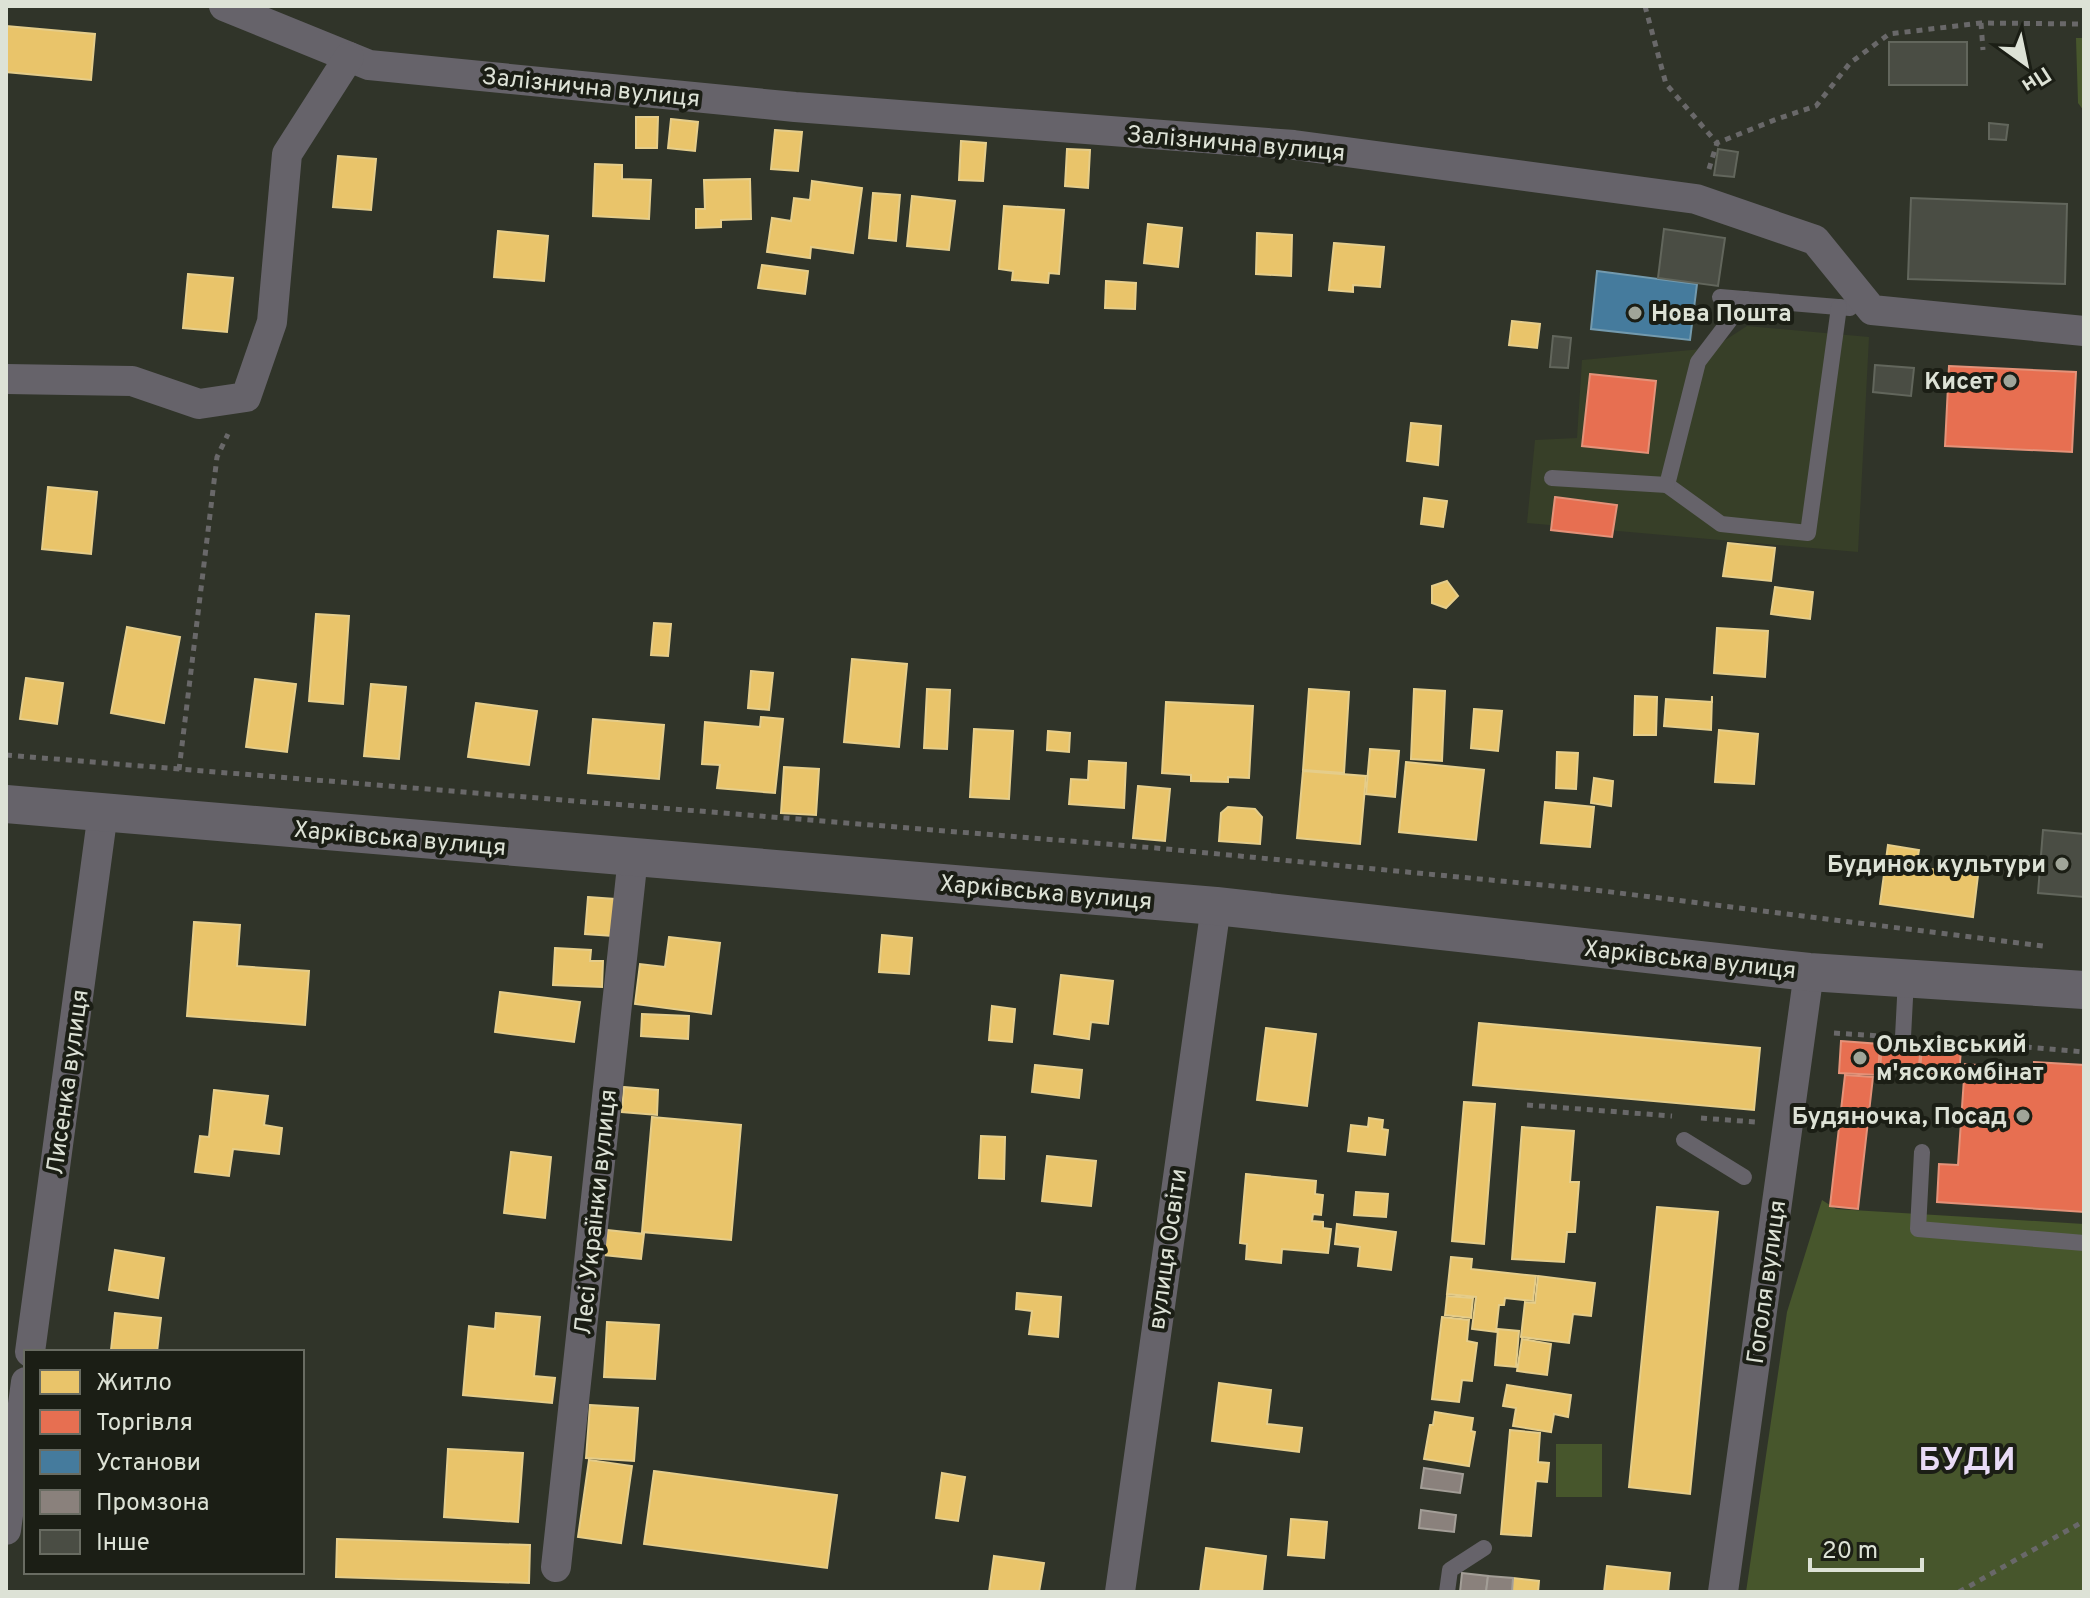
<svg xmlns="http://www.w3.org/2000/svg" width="2090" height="1598" viewBox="0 0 2090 1598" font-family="Overpass,sans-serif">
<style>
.built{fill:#373f28}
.green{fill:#47562c}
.homes{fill:#e9c46a;stroke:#e5cd8a;stroke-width:2}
.shops{fill:#e76f51;stroke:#e49279;stroke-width:2}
.public{fill:#457b9d;stroke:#739aae;stroke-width:2}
.industry{fill:#8a817c;stroke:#a39e97;stroke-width:2}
.building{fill:#4a4d44;stroke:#62665c;stroke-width:2}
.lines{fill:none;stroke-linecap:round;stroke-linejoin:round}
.path{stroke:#696869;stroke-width:5;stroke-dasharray:6 6;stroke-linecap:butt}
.service{stroke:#66636a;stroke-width:16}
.minor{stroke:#66636a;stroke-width:30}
.tertiary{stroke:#66636a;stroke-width:38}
.poi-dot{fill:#a0a599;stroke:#1b1e15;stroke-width:3}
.labels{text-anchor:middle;stroke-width:8;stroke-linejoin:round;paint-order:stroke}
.street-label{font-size:24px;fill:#dde2d6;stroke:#1b1e15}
.poi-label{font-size:24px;font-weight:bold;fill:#dde2d6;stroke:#1b1e15;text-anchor:end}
.district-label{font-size:32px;font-weight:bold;letter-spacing:2px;fill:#e9dbf6;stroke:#1b1e15}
</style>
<rect width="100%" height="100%" fill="#303429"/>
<polygon class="built" points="1747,326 1869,337 1858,552 1527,523 1535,440 1577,438 1582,360 1713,348"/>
<g class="green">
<polygon points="2076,38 2084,38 2084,111 2078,103"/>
<polygon points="1822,1200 1836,1209 2084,1224 2084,1592 1746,1592 1787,1312"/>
<rect x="1556" y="1444" width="46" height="53"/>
</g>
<g class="homes">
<polygon points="6,26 95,34 91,80 6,72"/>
<polygon points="636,117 658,117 657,148 636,148"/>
<polygon points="671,119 698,122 695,151 668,148"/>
<polygon points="775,130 802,132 798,171 771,169"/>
<polygon points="961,141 986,143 983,181 959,180"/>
<polygon points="1067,149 1090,150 1088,188 1065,186"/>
<polygon points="338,156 376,159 371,210 333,207"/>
<polygon points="595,164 622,165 622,179 651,180 649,219 593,216"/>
<polygon points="750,179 751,219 721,220 721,227 696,228 696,209 705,209 704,180"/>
<polygon points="812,181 862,188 853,253 811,247 810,258 767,252 772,218 791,221 794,198 810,200"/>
<polygon points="873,193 900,195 896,241 869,238"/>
<polygon points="912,196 955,201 949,250 907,246"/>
<polygon points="1004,206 1064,210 1059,274 1049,273 1048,283 1012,280 1013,271 999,269"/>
<polygon points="1148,224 1182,228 1178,267 1144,263"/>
<polygon points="498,231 548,236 544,281 494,277"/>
<polygon points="1257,233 1292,235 1291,276 1256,274"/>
<polygon points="1334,243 1384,247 1380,287 1353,285 1353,292 1329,290"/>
<polygon points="762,265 808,271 805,294 758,288"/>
<polygon points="188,274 233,278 227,332 183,328"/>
<polygon points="1106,281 1136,283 1135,309 1105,308"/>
<polygon points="1512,321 1540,324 1537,348 1509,345"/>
<polygon points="1411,423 1441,426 1438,465 1407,461"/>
<polygon points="48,487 97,492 91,554 42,549"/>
<polygon points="1424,498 1447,501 1443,527 1421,524"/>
<polygon points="1728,543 1775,548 1771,581 1723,576"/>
<polygon points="1447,581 1458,596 1446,608 1432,603 1432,586"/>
<polygon points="1775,587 1813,592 1810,619 1771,614"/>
<polygon points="316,614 349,616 343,704 309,701"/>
<polygon points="654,623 671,624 668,656 651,655"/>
<polygon points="127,627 180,637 164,723 111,713"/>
<polygon points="1717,628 1768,631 1765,677 1714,673"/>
<polygon points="852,659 907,664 899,747 844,742"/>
<polygon points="751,671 773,673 769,710 748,708"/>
<polygon points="26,678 63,683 57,724 20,719"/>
<polygon points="255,679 296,684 287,752 246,747"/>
<polygon points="371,684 406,687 399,759 364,756"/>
<polygon points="927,689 950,690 947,749 924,748"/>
<polygon points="1309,689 1349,692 1344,773 1303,770"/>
<polygon points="1414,689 1445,691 1442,761 1411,759"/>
<polygon points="1635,696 1657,697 1656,735 1634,735"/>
<polygon points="1712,696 1711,730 1664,726 1666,699 1712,702"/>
<polygon points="1166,702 1253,706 1249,778 1228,777 1228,782 1191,781 1191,775 1162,773"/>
<polygon points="476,703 537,711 529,765 468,757"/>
<polygon points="1474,709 1502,711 1498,751 1471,748"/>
<polygon points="761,717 783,719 775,793 717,788 720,765 702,764 705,722 760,727"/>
<polygon points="593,719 664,725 659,779 588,773"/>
<polygon points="974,729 1013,731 1009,799 970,797"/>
<polygon points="1719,730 1758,734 1754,784 1715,782"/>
<polygon points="1048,731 1070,733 1069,752 1047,750"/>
<polygon points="1370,749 1399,751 1395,797 1366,794"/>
<polygon points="1557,752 1578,753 1576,789 1556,788"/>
<polygon points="1089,761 1126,763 1124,808 1069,804 1071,779 1088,780"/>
<polygon points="1406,762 1484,770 1476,840 1399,832"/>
<polygon points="784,767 819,769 816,815 781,813"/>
<polygon points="1303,771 1366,776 1360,844 1297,838"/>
<polygon points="1594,778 1613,781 1611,806 1591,803"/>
<polygon points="1138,786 1170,789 1165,841 1133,838"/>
<polygon points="1545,802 1594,807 1590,847 1541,843"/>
<polygon points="1228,807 1255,809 1262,817 1260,844 1219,841 1221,813"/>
<polygon points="1888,845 1919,850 1916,867 1978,875 1973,917 1880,904"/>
<polygon points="588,897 615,899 613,936 585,934"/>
<polygon points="194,922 240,925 237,966 309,971 305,1025 187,1016"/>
<polygon points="882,935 912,938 909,974 879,972"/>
<polygon points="669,937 720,943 711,1014 635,1004 640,964 665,967"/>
<polygon points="555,948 591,950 590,961 603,961 602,987 553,985"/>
<polygon points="1061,975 1113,981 1108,1024 1091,1022 1089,1039 1054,1034"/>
<polygon points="500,992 580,1002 574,1042 495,1032"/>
<polygon points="992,1006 1015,1009 1012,1042 989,1040"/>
<polygon points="642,1014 689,1016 688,1039 641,1036"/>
<polygon points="1479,1023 1760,1048 1754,1110 1473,1085"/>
<polygon points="1266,1028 1316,1034 1307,1106 1257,1100"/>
<polygon points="1035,1065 1082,1070 1079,1098 1032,1092"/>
<polygon points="624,1087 658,1090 657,1115 622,1112"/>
<polygon points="214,1090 268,1096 264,1125 282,1128 279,1154 233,1149 229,1176 195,1172 200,1136 209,1137"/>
<polygon points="1464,1102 1495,1104 1484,1244 1452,1241"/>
<polygon points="652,1117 741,1125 731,1240 642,1232"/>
<polygon points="1369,1118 1383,1120 1382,1129 1388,1130 1385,1155 1348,1151 1351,1125 1368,1127"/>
<polygon points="1522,1127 1574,1131 1570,1182 1579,1182 1575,1232 1567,1232 1564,1262 1512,1259"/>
<polygon points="981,1136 1005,1137 1004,1179 979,1178"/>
<polygon points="511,1152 551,1157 545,1218 504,1213"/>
<polygon points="1047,1156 1096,1161 1091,1206 1042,1201"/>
<polygon points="1246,1174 1316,1181 1315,1194 1323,1195 1321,1215 1313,1214 1312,1221 1323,1222 1323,1228 1331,1229 1328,1253 1282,1249 1281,1263 1246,1259 1247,1244 1240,1243"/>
<polygon points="1356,1192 1388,1194 1386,1217 1354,1215"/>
<polygon points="1657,1207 1718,1212 1690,1494 1629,1487"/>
<polygon points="1337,1224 1396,1232 1391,1270 1358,1266 1360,1247 1335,1244"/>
<polygon points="607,1230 644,1234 641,1259 604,1255"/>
<polygon points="115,1250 164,1258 158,1298 109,1290"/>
<polygon points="1451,1257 1472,1259 1471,1269 1536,1276 1533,1301 1505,1298 1504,1305 1499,1305 1496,1332 1472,1329 1476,1297 1447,1294"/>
<polygon points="1538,1276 1595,1283 1591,1316 1573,1314 1569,1343 1521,1337 1525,1302 1535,1303"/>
<polygon points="1017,1293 1061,1297 1058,1337 1029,1334 1032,1311 1016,1309"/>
<polygon points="1447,1296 1473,1298 1471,1318 1445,1315"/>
<polygon points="115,1313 161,1318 157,1352 111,1350"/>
<polygon points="496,1313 540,1317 534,1376 555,1378 552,1403 463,1395 469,1326 495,1329"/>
<polygon points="1442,1317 1469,1320 1467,1341 1477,1343 1472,1381 1462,1380 1459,1402 1432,1399"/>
<polygon points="607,1322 659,1325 655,1379 604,1377"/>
<polygon points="1498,1329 1519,1331 1516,1367 1495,1365"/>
<polygon points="1522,1339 1551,1344 1547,1375 1517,1371"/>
<polygon points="1219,1383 1271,1390 1267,1424 1302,1428 1299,1452 1212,1441"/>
<polygon points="1507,1385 1571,1395 1568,1417 1554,1414 1551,1432 1513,1426 1516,1408 1503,1406"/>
<polygon points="590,1405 638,1408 634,1461 586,1458"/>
<polygon points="1435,1412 1473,1418 1471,1431 1475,1432 1469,1466 1424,1459 1430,1425 1433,1425"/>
<polygon points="1510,1430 1540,1433 1538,1462 1549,1463 1547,1482 1536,1481 1531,1536 1501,1534"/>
<polygon points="448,1449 523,1453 518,1522 444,1517"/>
<polygon points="589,1460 632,1466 621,1543 578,1537"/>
<polygon points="654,1471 837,1495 827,1568 644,1544"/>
<polygon points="942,1473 965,1477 958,1521 936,1518"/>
<polygon points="1291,1519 1327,1522 1324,1558 1288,1555"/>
<polygon points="337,1539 530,1545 529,1583 336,1577"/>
<polygon points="1206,1548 1266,1556 1262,1592 1200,1592"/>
<polygon points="994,1556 1044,1563 1039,1592 989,1592"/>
<polygon points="1607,1566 1670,1573 1668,1592 1604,1592"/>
<polygon points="1513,1578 1539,1581 1538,1592 1512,1592"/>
</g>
<g class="shops">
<polygon points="1949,366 2076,372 2072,452 1945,446"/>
<polygon points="1590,374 1656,381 1648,453 1582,446"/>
<polygon points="1555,497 1617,505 1612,537 1551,530"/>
<polygon points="1841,1041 1880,1044 1878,1075 1839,1073"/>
<polygon points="1882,1043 1921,1047 1918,1073 1880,1070"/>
<polygon points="1922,1046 1961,1049 1959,1076 1920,1072"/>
<polygon points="2034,1062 2084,1065 2084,1212 1937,1202 1939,1164 1958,1165 1965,1064 2034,1069"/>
<polygon points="1845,1075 1873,1077 1858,1209 1830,1206"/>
</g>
<polygon class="public" points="1597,271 1697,284 1690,340 1591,329"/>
<g class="industry">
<polygon points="1424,1468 1463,1474 1460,1493 1421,1488"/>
<polygon points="1421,1510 1456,1515 1454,1532 1419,1528"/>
<polygon points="1462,1573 1488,1576 1486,1592 1460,1592"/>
<polygon points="1488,1576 1513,1578 1512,1592 1486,1592"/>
</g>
<g class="building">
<rect x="1889" y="42" width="78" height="43"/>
<polygon points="1989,123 2008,125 2006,140 1989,139"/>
<polygon points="1718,149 1738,152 1734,177 1714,175"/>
<polygon points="1911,198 2067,204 2065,284 1908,279"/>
<polygon points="1664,229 1725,238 1718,286 1658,278"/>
<polygon points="1553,336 1571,338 1568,368 1550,367"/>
<polygon points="1875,365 1914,368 1911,396 1873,392"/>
<polygon points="2043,830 2084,834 2084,897 2038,893"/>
</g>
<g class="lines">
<g class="path">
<polyline points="1645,6 1666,84 1717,143"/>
<polyline points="1981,23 1983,50"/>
<polyline points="1709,169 1717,143 1777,119 1816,106 1850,63 1889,34 1981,23 2084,24"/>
<polyline points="6,755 1156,848 1595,890 2043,946"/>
<polyline points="179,770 217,457 228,434"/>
<polyline points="1834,1033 1880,1036"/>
<polyline points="1930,1039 2084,1052"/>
<polyline points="1527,1105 1672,1116"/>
<polyline points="1701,1118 1755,1122"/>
<polyline points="1959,1592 2084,1521"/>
</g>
<g class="service">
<polyline points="1720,297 1850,308"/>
<polyline points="1746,299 1698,362 1667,485 1721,524 1808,533 1839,307"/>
<polyline points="1552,478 1667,485"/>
<polyline points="1903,1037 1906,979"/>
<polyline points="1684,1140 1744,1177"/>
<polyline points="1922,1152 1918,1229 2084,1243"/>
<polyline points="1447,1592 1450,1570 1484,1548"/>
</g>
<g class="minor">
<polyline points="224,6 369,65 795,107 1294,145 1696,199 1815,240 1872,310 2084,331"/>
<polyline points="6,379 132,381 199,404 246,397 272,322 287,154 349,57"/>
<polyline points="30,1352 103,812"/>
<polyline points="6,1530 26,1382"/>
<polyline points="556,1567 633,857"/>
<polyline points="1120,1592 1216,906"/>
<polyline points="1723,1592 1809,972"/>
</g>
<polyline class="tertiary" points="6,804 1216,906 1809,972 2084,990"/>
</g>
<g class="poi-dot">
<circle cx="1635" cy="313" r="8"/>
<circle cx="2010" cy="381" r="8"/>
<circle cx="2062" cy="864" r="8"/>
<circle cx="1860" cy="1058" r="8"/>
<circle cx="2023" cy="1116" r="8"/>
</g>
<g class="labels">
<g class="street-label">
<text transform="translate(591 87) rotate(6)" y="8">Залізнична вулиця</text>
<text transform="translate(1236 143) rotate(5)" y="8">Залізнична вулиця</text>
<text transform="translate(400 838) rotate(5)" y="8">Харківська вулиця</text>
<text transform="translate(1046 892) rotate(5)" y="8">Харківська вулиця</text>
<text transform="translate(1690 959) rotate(6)" y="8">Харківська вулиця</text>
<text transform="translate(67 1082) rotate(-82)" y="8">Лисенка вулиця</text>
<text transform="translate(595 1212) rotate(-84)" y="8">Лесі Українки вулиця</text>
<text transform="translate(1167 1249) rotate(-82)" y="8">вулиця Освіти</text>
<text transform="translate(1766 1282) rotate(-82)" y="8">Гоголя вулиця</text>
</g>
<g class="poi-label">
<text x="1651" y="321" text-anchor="start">Нова Пошта</text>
<text x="1994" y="389">Кисет</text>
<text x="2046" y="872">Будинок культури</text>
<text x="1876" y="1052" text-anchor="start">Ольхівський<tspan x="1876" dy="28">м'ясокомбінат</tspan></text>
<text x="2007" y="1124">Будяночка, Посад</text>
</g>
<g class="district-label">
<text x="1968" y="1470">БУДИ</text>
</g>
</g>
<rect width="2090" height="1598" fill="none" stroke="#dde2d6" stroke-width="16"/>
<rect x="24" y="1350" width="280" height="224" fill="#1b1e15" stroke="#696c62" stroke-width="2"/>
<rect x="40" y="1370" width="40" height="24" fill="#e9c46a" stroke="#696c62" stroke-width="2"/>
<text x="96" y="1390" font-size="24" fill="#dde2d6">Житло</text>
<rect x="40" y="1410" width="40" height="24" fill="#e76f51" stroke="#696c62" stroke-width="2"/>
<text x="96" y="1430" font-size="24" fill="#dde2d6">Торгівля</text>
<rect x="40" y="1450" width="40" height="24" fill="#457b9d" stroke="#696c62" stroke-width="2"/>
<text x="96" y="1470" font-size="24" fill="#dde2d6">Установи</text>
<rect x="40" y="1490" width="40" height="24" fill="#8a817c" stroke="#696c62" stroke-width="2"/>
<text x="96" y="1510" font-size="24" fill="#dde2d6">Промзона</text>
<rect x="40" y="1530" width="40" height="24" fill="#4a4d44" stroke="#696c62" stroke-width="2"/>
<text x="96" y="1550" font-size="24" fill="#dde2d6">Інше</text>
<g transform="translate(2026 64) rotate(147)" stroke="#1b1e15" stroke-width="6" paint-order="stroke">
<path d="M0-6L14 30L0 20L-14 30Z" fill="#dde2d6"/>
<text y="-12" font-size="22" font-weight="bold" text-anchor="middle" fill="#dde2d6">Пн</text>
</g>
<path d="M1810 1558v12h112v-12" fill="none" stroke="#dde2d6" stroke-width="4"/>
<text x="1822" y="1558" font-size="24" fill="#dde2d6" stroke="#1b1e15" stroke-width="6" paint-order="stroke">20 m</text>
</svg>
